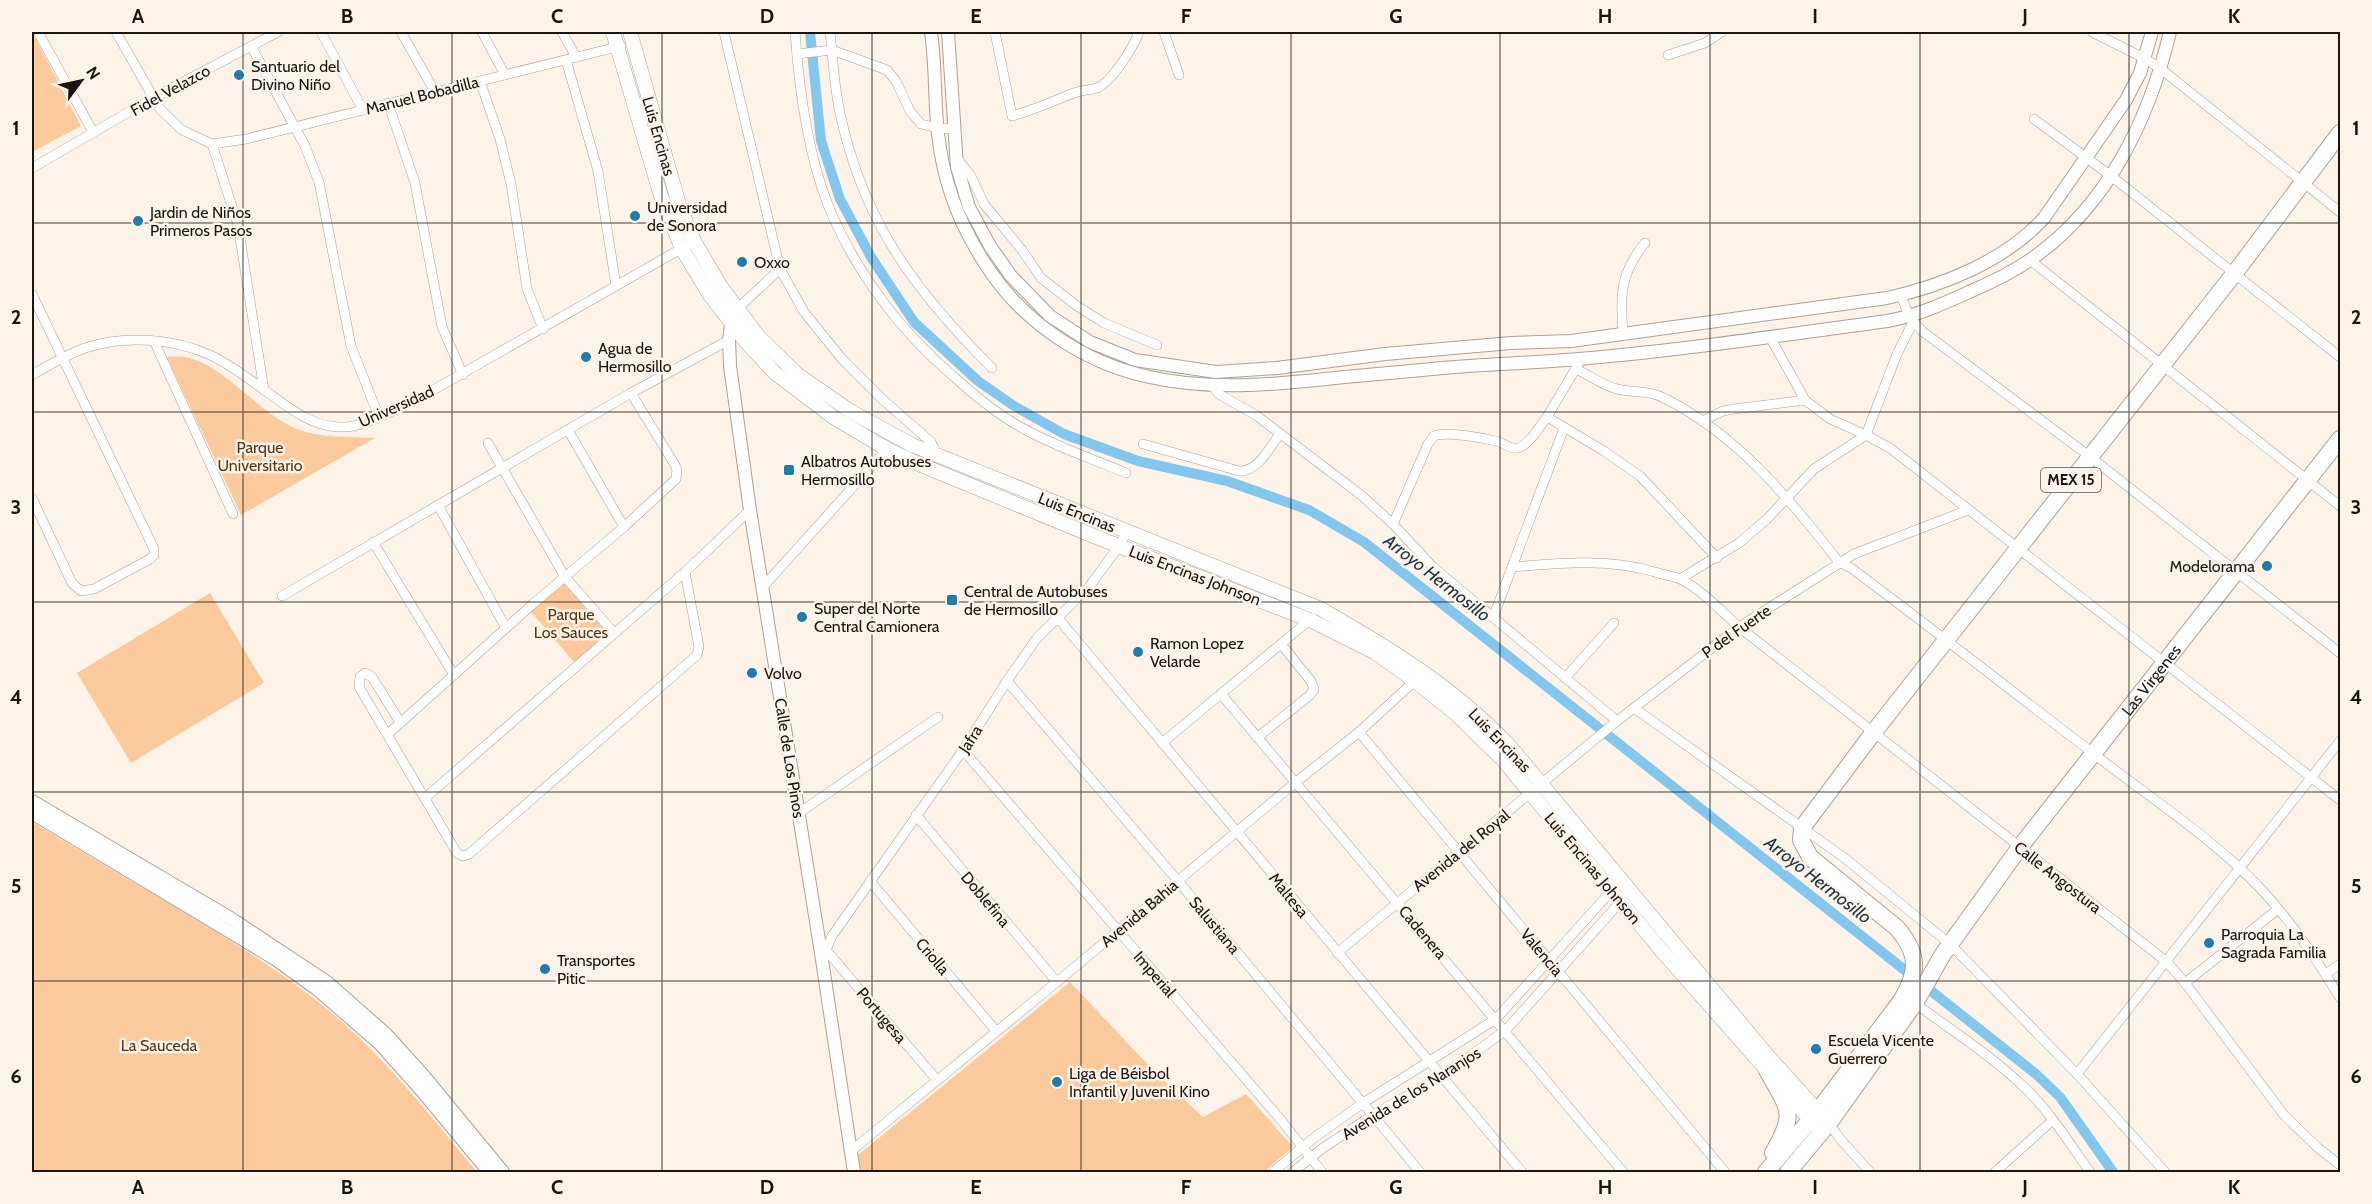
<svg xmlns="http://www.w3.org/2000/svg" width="2372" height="1204" viewBox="0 0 2372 1204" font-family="Cabin,sans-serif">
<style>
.green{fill:#fbca9c}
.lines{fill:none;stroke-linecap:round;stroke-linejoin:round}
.canal{stroke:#83c6ee;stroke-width:10}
.street-casing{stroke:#aea095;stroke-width:10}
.secondary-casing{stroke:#aea095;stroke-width:14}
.primary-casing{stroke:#aea095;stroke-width:15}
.highway-casing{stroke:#aea095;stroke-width:18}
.street{stroke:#fff;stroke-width:9}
.secondary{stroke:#fff;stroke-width:12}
.primary{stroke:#fff;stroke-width:14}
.highway{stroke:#fff;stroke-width:16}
.grid{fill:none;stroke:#1a1511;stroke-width:1.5;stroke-opacity:0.55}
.poi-dot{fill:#207caa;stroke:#fef3e9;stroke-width:2}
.labels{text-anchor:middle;stroke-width:5;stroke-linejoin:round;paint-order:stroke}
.shield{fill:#fef3e9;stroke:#5e5852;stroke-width:1.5}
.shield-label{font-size:15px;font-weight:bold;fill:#1a1511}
.poi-label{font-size:16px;fill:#1a1511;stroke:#fef3e9;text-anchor:start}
.street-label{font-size:16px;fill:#1a1511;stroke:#fef3e9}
.park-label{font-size:16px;fill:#593610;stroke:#fef3e9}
.water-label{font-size:18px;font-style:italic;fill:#173647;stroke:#fef3e9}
.neatline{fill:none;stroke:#1a1511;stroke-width:2}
.grid-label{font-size:20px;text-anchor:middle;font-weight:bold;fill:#1a1511}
</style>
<rect width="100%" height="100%" fill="#fef3e9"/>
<g class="green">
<polygon points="32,32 81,126 32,152"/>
<path d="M167 357C173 357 179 356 185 357 224 364 259 414 297 429 322 439 348 436 375 438L241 515Z"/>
<polygon points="565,582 610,634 576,664 531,612"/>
<polygon points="210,593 264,683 131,763 77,673"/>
<path d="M32 822C80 851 128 879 176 908 231 941 285 973 334 1015 388 1061 432 1118 477 1172H32Z"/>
<polygon points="1070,982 1153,1070 1203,1117 1246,1094 1293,1147 1264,1172 861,1172 858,1155"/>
</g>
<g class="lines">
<polyline class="canal" points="810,32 821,141 840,199 871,257 914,322 978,381 1014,406 1064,434 1138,461 1227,481 1309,510 1364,542 2036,1074 2060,1097 2113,1172"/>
<defs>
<g id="street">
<polyline points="38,32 93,132"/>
<polyline points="116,32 160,109 182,130 212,144 238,225 264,390"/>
<polyline points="321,32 363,110"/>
<polyline points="401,32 435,92"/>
<polyline points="482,32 505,75"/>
<polyline points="562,32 576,57"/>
<polyline points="724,32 780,269 804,312 842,359 882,399 931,442 937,454"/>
<path d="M795 32C799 89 807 151 828 205 855 271 899 330 953 376 975 396 999 416 1026 430 1057 447 1093 459 1126 473"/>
<path d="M830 32C833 59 834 86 840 113 863 222 915 291 992 368"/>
<path d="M995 32 1012 116C1034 110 1053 101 1074 93 1082 90 1090 90 1097 88 1112 82 1134 46 1139 32"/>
<polyline points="1164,32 1179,75"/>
<polyline points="2092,32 2144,58 2161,69 2340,212"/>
<polyline points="251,46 305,146 319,182 351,346 379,417"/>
<polyline points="797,54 832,50 887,70 896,81 910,111 921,124 937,128 953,129"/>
<polyline points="1668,55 1705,43 1722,32"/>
<polyline points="566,60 598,171 616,286"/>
<polyline points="480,81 500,139 511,184 527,289 543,329"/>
<polyline points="388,103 415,183 442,327 463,375"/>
<polyline points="2034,119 2111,176 2340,357"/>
<polyline points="212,144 246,139 621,46"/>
<polyline points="956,157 971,176 984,204 1022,250 1041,278 1077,306 1104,323 1157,345"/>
<polyline points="32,168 153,98 278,32"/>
<polyline points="2030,260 2340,506"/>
<polyline points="32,294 154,549 154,555 150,559 94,589 81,591 72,583 32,498"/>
<polyline points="1901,295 1909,316 1922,331 2089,456 2340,653"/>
<polyline points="737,309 780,269"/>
<path d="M1623 333C1620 296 1620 273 1645 243"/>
<polyline points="1770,337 1805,400 1830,419 1866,435 1890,448 2340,800"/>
<polyline points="154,341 233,514"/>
<polyline points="1579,363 1547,417 1604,451 1640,476 1717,558"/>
<path d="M1576 369C1589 375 1603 386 1617 389 1634 393 1650 390 1666 399 1740 437 1789 499 1839 562L1851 568C1933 629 2013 692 2094 754 2149 797 2211 837 2260 888 2290 920 2318 961 2340 998"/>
<path d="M32 375C49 365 66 355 85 348 123 335 173 338 210 355 230 364 249 379 267 392 288 407 312 427 340 427 367 428 396 408 421 397L686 246"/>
<polyline points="1211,385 1219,394 1257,416 1361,495 1393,524 1433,567 1617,721"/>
<polyline points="1702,421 1723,411 1734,409 1805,400"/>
<polyline points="568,430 624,527"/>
<polyline points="488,443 565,577 614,633"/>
<path d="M1143 444 1239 471C1258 472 1269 448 1280 434"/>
<polyline points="438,505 506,628"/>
<path d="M1393 524 1428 444 1434 436C1446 431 1483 438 1496 441 1503 442 1510 450 1518 448 1529 445 1540 426 1547 417"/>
<polyline points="373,542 454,675"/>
<path d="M1513 567C1561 563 1608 558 1655 572 1664 575 1674 576 1682 580 1703 591 1721 611 1739 627L2167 962 2185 983 2284 1115 2318 1148 2340 1165"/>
<polyline points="1680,579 1739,543 1767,519 1814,469 1866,435 1897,354 1913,322"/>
<polyline points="762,588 887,449"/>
<polyline points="282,596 631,393 729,340"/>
<polyline points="1057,617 1522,1172"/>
<polyline points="1493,618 1564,428"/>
<polyline points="1565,678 1614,623"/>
<polyline points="1007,681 1178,881 1420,1172"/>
<polyline points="1221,694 1623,1172"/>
<polyline points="1634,708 1846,859 1950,944 2077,1074 2165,1172"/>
<polyline points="400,722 372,677 365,673 360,677 359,687 457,853 463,856 469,854 697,655 699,647 685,572"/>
<polyline points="1359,732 1725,1172"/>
<polyline points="388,734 534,603 624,527 676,479 677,470 675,465 631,393"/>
<polyline points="1258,737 1310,695 1314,689 1311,681 1281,644"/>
<polyline points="1162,743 1312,618"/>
<polyline points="963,750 1281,1120 1322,1172"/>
<polyline points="425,798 685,572 750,510"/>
<polyline points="799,813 938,717"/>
<polyline points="916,815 1057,982"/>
<polyline points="870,881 996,1031"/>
<polyline points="826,950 937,1080"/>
<polyline points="821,953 826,950 832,936 963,750 1007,681 1037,638 1089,587 1119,546 1127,532"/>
<polyline points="1337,953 1617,721 1739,627 1854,554 1968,510"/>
<polyline points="2326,974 2340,964"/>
<polyline points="2185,983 2277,910"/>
<path d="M1915 1003C1952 1031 1992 1056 2025 1088 2051 1113 2070 1144 2090 1172"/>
<polyline points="2077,1074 2340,741"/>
<polyline points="1829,1123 1840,1139 1870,1172"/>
<polyline points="851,1151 1057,982 1296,782 1359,732 1418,678"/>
<polyline points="1273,1172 1315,1137 1363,1103 1496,1019 1614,888"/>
<polyline points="1293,1172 1323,1148 1373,1115 1442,1076 1506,1030 1623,899"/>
<polyline points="1995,1172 2053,1120"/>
</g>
<g id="secondary">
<path d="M931 32C936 66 934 99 938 133 943 183 961 229 990 271 1025 323 1084 362 1145 376 1208 391 1271 385 1335 378 1370 374 1406 372 1442 368 1488 364 1533 363 1579 359 1682 350 1785 335 1887 321 1916 316 1943 304 1969 292 1990 283 2011 273 2030 260 2107 207 2149 120 2170 32"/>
<path d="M948 32 957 167 969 207 990 246 1011 276 1050 316 1090 342 1135 360 1216 372 1277 368 1385 354 1511 343 1571 341 1887 298C1942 286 2005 261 2044 218L2126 100 2140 73 2152 32"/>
<polyline points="732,318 729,340 730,366 750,510 821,953 854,1172"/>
<polyline points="32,801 232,919 327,982 386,1034 424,1076 503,1172"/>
<polyline points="32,813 275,959 318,990 380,1044 421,1090 489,1172"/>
</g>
<g id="primary">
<polyline points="613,32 660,193 682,249 710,295 746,342 775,373 833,417 887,449 921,465 1106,541 1310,620 1374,652 1415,681 1455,713 1503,760 1661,950 1816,1126"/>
<path d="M630 32 680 208 694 241 721 287 759 337 798 375 850 411 912 445 1321 609C1391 649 1458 690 1513 750L1767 1055 1823 1117"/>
</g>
<g id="highway">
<path d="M1767 1070C1789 1111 1797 1111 1773 1153"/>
<path d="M1766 1172 1818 1111 1901 1001C1918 972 1920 955 1897 928L1810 857 1801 840 1802 828 1873 733 2234 274 2340 133"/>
<path id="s1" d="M1788 1172 1829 1123 1915 1003 1943 954 2020 847 2340 439"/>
</g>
</defs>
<use href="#street" class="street-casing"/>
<use href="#secondary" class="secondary-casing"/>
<use href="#primary" class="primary-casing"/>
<use href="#highway" class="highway-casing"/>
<use href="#street" class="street"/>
<use href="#secondary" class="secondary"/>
<use href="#primary" class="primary"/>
<use href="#highway" class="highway"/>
</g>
<path class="grid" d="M243 32V1172M452 32V1172M662 32V1172M872 32V1172M1081 32V1172M1291 32V1172M1500 32V1172M1710 32V1172M1920 32V1172M2129 32V1172M32 223H2340M32 412H2340M32 602H2340M32 792H2340M32 981H2340"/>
<g class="poi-dot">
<circle cx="239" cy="75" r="6"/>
<circle cx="635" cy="216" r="6"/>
<circle cx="138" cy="221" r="6"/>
<circle cx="742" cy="262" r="6"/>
<circle cx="586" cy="357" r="6"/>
<rect x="783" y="464" width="12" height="12" rx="3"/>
<circle cx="2267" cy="566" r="6"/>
<rect x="946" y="594" width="12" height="12" rx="3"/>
<circle cx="802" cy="617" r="6"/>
<circle cx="1138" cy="652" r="6"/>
<circle cx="752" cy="673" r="6"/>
<circle cx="2209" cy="943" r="6"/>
<circle cx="545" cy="969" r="6"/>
<circle cx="1816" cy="1049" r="6"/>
<circle cx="1057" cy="1082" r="6"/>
</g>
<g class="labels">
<rect class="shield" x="2041" y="468" width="60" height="24" rx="4.5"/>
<g class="shield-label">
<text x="2071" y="485">MEX 15</text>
</g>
<g class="poi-label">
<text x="251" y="72">Santuario del<tspan x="251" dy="18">Divino Niño</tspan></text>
<text x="647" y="213">Universidad<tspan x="647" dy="18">de Sonora</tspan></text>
<text x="150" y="218">Jardin de Niños<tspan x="150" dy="18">Primeros Pasos</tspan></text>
<text x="754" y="268">Oxxo</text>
<text x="598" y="354">Agua de<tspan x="598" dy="18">Hermosillo</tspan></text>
<text x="801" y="467">Albatros Autobuses<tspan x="801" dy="18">Hermosillo</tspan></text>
<text x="2255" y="572" text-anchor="end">Modelorama</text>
<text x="964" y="597">Central de Autobuses<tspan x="964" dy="18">de Hermosillo</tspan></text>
<text x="814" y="614">Super del Norte<tspan x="814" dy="18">Central Camionera</tspan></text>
<text x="1150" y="649">Ramon Lopez<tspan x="1150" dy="18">Velarde</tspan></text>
<text x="764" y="679">Volvo</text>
<text x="2221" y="940">Parroquia La<tspan x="2221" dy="18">Sagrada Familia</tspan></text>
<text x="557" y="966">Transportes<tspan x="557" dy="18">Pitic</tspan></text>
<text x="1828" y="1046">Escuela Vicente<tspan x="1828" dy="18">Guerrero</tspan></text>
<text x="1069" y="1079">Liga de Béisbol<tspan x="1069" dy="18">Infantil y Juvenil Kino</tspan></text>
</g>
<g class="street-label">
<text transform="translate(170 90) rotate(-29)" y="6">Fidel Velazco</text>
<text transform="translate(422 95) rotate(-14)" y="6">Manuel Bobadilla</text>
<text transform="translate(659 136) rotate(74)" y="6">Luis Encinas</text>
<text transform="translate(396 406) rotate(-24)" y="6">Universidad</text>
<text transform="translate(1077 512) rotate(22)" y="6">Luis Encinas</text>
<text transform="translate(1195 575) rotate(21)" y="6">Luis Encinas Johnson</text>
<text transform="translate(1736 631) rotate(-35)" y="6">P del Fuerte</text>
<text dy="6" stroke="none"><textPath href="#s1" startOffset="612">Las Virgenes</textPath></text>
<text transform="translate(970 739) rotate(-57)" y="6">Jafra</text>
<text transform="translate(1500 740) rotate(46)" y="6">Luis Encinas</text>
<text transform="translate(790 758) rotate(81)" y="6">Calle de Los Pinos</text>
<text transform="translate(1461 850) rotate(-39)" y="6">Avenida del Royal</text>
<text transform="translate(1593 868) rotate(50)" y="6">Luis Encinas Johnson</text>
<text transform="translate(2058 877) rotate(38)" y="6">Calle Angostura</text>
<text transform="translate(1289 895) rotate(51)" y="6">Maltesa</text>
<text transform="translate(986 899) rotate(50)" y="6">Doblefina</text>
<text transform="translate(1139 913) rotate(-40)" y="6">Avenida Bahia</text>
<text transform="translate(1215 925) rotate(50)" y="6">Salustiana</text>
<text transform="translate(1423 932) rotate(50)" y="6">Cadenera</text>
<text transform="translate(1542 952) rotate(50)" y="6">Valencia</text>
<text transform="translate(933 956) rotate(50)" y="6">Criolla</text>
<text transform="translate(1155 974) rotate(49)" y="6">Imperial</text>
<text transform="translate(882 1015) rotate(50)" y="6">Portugesa</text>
<text transform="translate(1411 1093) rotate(-32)" y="6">Avenida de los Naranjos</text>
</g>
<g class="park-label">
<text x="260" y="453">Parque<tspan x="260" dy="18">Universitario</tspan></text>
<text x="571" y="620">Parque<tspan x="571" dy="18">Los Sauces</tspan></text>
<text x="159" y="1051">La Sauceda</text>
</g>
<g class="water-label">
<text transform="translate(1437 578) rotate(38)" y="6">Arroyo Hermosillo</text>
<text transform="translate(1818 880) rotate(38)" y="6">Arroyo Hermosillo</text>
</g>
</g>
<rect width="2372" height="1204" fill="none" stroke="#fef3e9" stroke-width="66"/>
<g transform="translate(81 81) rotate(57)" stroke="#fef3e9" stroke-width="4.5" paint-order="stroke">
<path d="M0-4.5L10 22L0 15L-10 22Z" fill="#1a1511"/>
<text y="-9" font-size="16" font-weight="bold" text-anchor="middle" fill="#1a1511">N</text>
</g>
<rect x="33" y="33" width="2306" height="1138" class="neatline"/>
<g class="grid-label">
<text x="138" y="23">A</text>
<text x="347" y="23">B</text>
<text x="557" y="23">C</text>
<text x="767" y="23">D</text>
<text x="976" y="23">E</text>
<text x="1186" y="23">F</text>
<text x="1396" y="23">G</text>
<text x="1605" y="23">H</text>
<text x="1815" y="23">I</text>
<text x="2025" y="23">J</text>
<text x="2234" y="23">K</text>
<text x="16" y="135">1</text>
<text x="2356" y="135">1</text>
<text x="16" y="324">2</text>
<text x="2356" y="324">2</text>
<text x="16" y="514">3</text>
<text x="2356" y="514">3</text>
<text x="16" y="704">4</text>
<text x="2356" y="704">4</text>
<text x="16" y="893">5</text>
<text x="2356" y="893">5</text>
<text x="16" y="1083">6</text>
<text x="2356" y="1083">6</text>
<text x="138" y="1194">A</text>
<text x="347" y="1194">B</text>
<text x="557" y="1194">C</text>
<text x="767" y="1194">D</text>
<text x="976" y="1194">E</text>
<text x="1186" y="1194">F</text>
<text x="1396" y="1194">G</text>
<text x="1605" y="1194">H</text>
<text x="1815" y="1194">I</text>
<text x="2025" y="1194">J</text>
<text x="2234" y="1194">K</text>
</g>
</svg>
